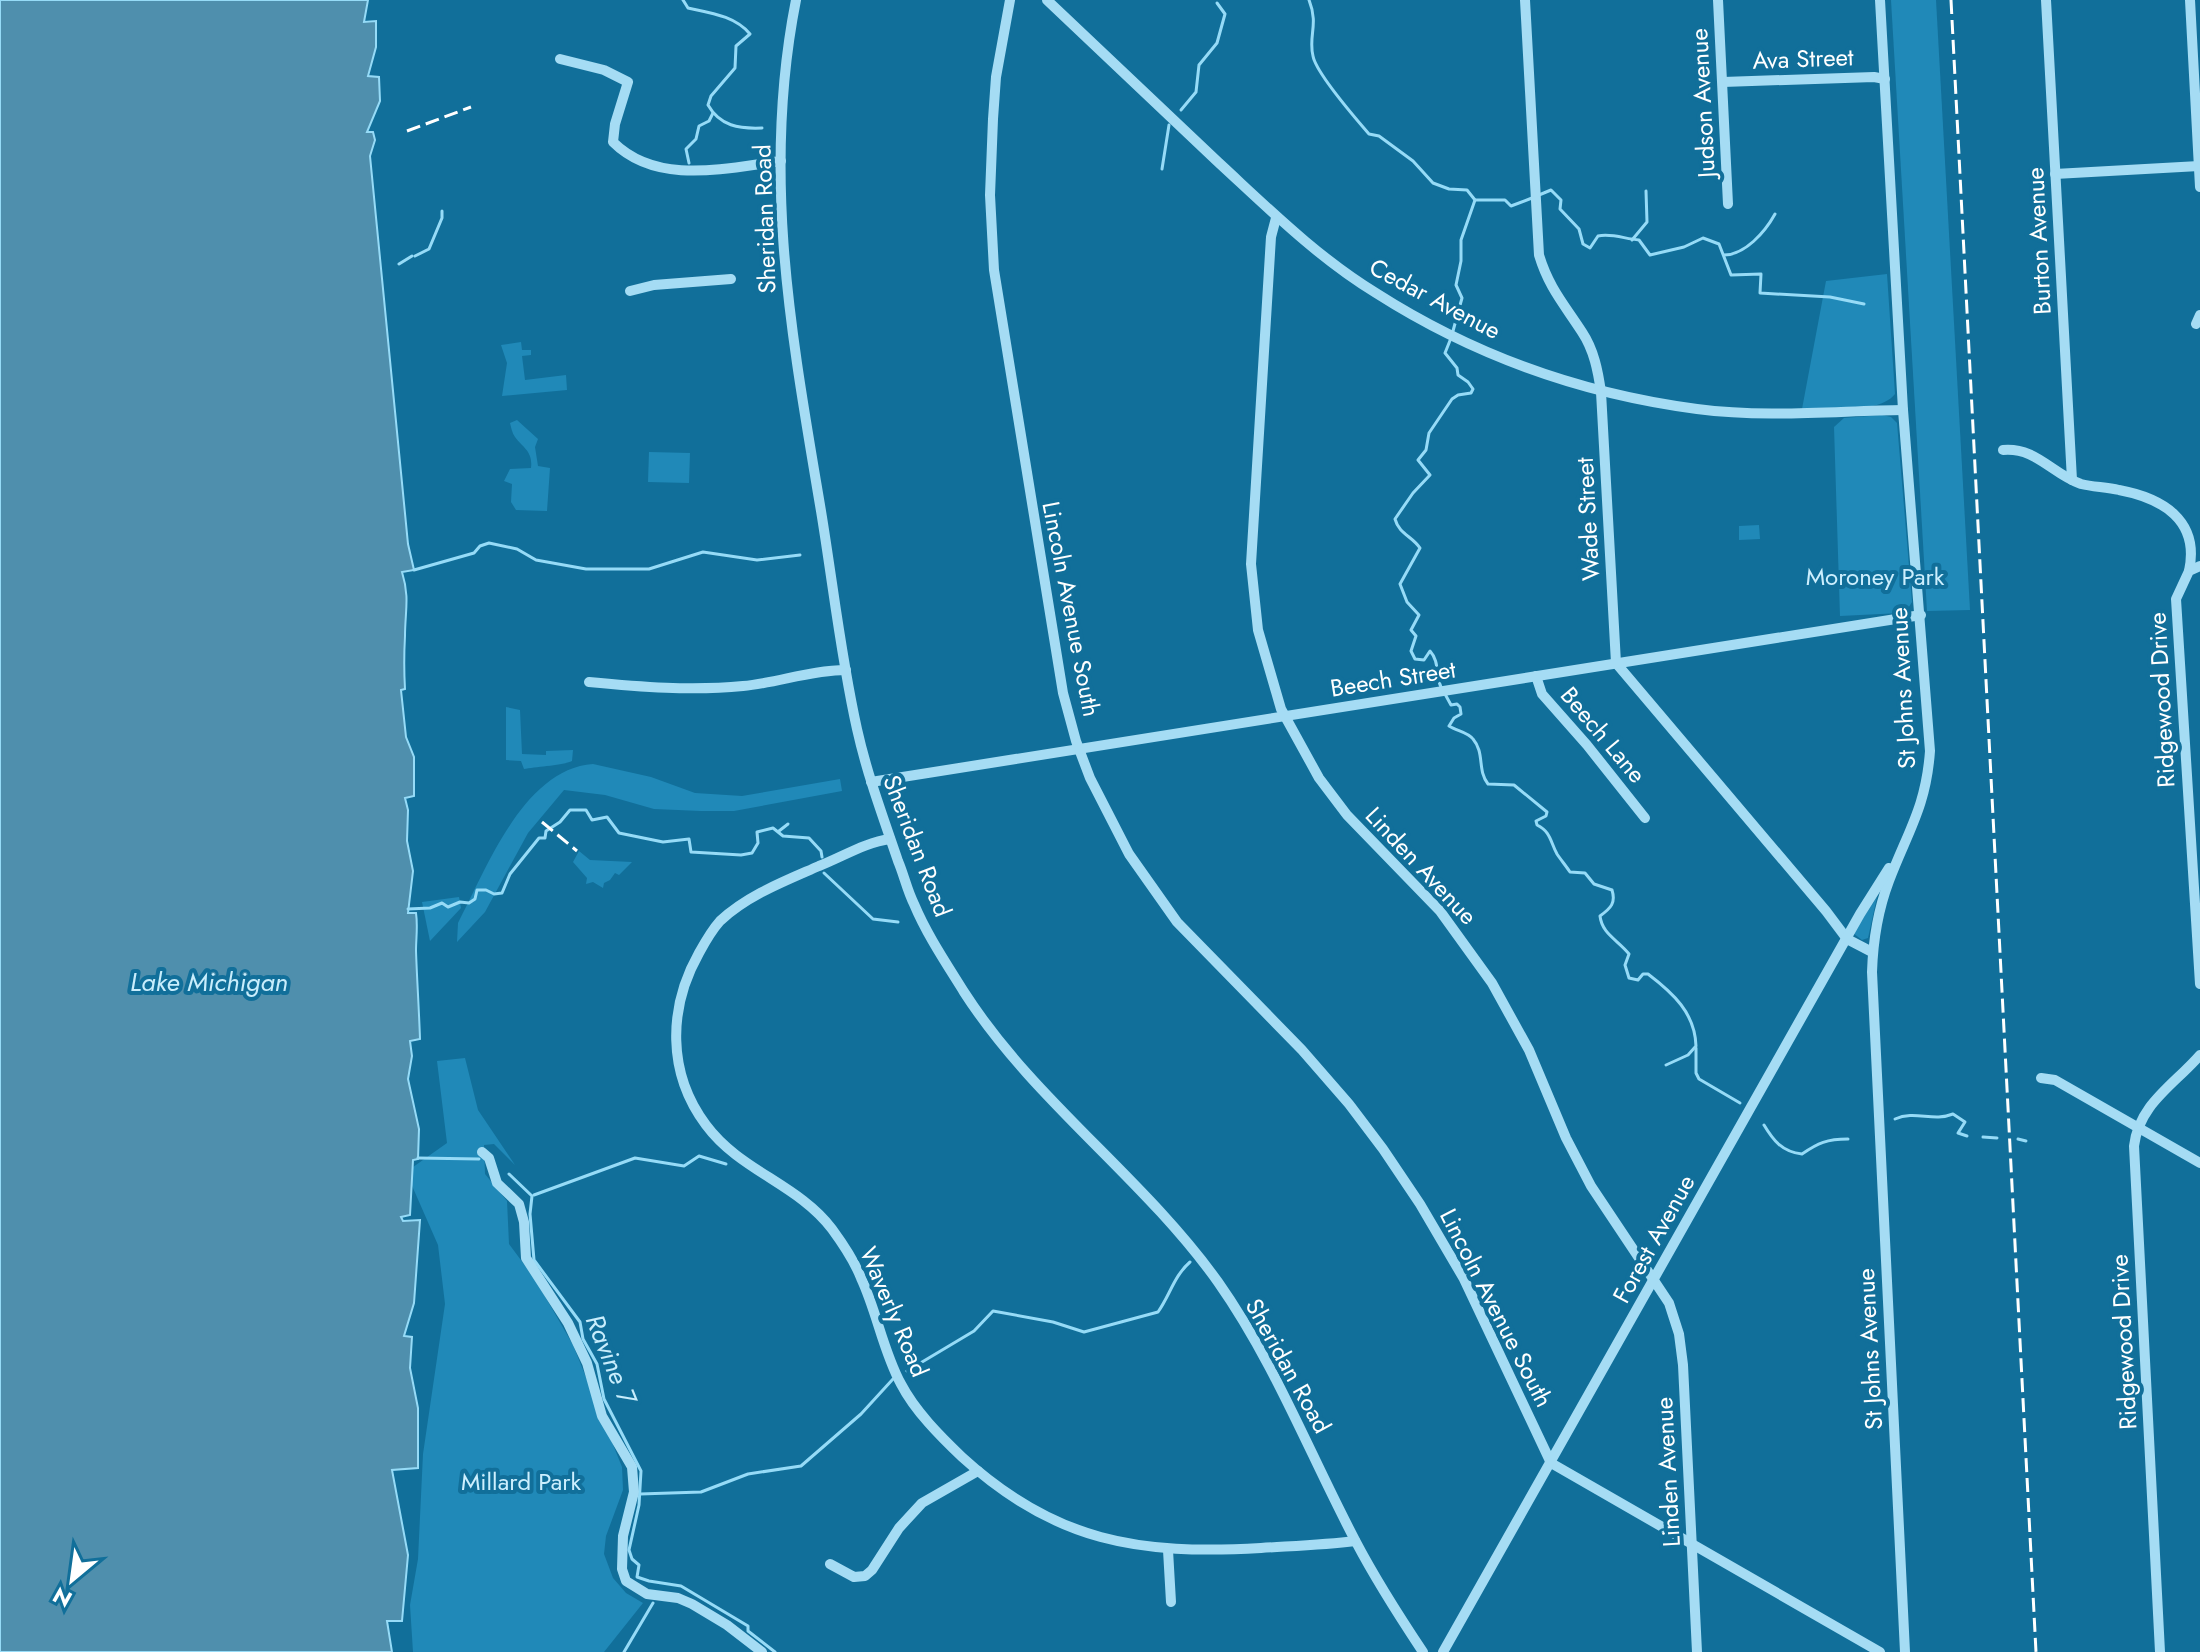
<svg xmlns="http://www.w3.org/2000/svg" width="2200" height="1652" viewBox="0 0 2200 1652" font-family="Jost,sans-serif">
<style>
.green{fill:#2089b8}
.water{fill:#4f8fad;stroke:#96dbf7;stroke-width:2}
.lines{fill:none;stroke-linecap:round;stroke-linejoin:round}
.stream{stroke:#96dbf7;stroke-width:3}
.minor{stroke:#a5dcf4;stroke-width:10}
.rail{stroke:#fff;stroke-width:3;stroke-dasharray:14 6;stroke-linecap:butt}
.labels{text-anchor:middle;stroke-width:8;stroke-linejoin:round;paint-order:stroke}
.street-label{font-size:24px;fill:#fff;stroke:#116f9a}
.park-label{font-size:24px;fill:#cdeffe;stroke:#116f9a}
.water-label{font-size:26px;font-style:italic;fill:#c8edfc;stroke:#116f9a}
</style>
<rect width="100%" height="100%" fill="#116f9a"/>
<g class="green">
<polygon points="1891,0 1936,0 1970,610 1927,611"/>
<path d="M1887 274 1895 394C1880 414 1826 408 1802 409L1826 281Z"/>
<polygon points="521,342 522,350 531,350 531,355 522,356 525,380 566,375 567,390 502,396 507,363 501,345"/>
<polygon points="1882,415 1891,417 1897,423 1912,602 1907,610 1901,613 1840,616 1834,427 1844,418"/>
<path d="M517 420 538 439 535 447 538 466 550 468 547 511 516 510 511 502 512 484 504 481 510 469 531 468C533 451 523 448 515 437 512 433 511 427 510 423Z"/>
<polygon points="649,452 690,453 689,483 648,482"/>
<polygon points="1759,525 1760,539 1739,540 1739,526"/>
<path d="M506 707 520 710 522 754 546 755V751L573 750 572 761C565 765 535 767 524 769L521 761 506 760Z"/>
<path d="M593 764 651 777 695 793 742 796 840 779 842 791 734 811H701L654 809 605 795 564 790 528 833 485 912 457 942 458 923C486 870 523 769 593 764Z"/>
<polygon points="579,851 590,860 632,862 619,875 615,873 610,880 604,883 603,888 593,882 586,884 587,878 573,862"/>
<polygon points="459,897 461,908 430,941 422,902"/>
<polygon points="1877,897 1868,938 1862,940 1853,933"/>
<polygon points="465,1058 478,1110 515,1165 494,1144 484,1145 485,1174 507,1201 509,1244 535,1279 573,1345 622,1467 623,1490 606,1536 604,1554 613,1578 626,1593 643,1603 604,1652 413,1652 410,1605 418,1559 423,1454 445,1304 438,1245 406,1172 447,1143 437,1061"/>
</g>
<path class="water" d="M0 0H368L364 22 376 21V47L368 76 379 77 380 101 367 132H373L375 140 370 156 408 544 414 570 402 572C410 598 405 611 405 636 404 654 404 672 405 689L401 690 406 737 414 757V796L405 798 408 810 407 841 413 871 408 913H416C418 926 416 938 416 951 417 980 419 1009 420 1039L410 1041 412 1056 408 1079 419 1129 418 1159 413 1160 410 1215 401 1217 403 1221 420 1220 414 1303 404 1336 412 1337 410 1368 418 1408V1468L392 1470 408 1555 402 1621H387L392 1652H0Z"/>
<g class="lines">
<g class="stream">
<path d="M683 0 688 8C711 13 735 16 750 34L736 46 735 68 711 96 708 105C720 126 739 129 762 128"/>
<path d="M1309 0C1319 25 1308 36 1313 56 1316 73 1356 119 1369 134L1379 136 1413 161 1433 183 1449 189 1467 190 1475 200H1505L1511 206 1532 198"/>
<polyline points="1181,110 1196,92 1199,65 1217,43 1225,14 1217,3"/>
<polyline points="689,163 686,149 696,139 699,126 709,121 713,113"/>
<polyline points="1162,169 1169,125"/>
<path d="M1539 195 1551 190 1561 200 1560 209 1579 229 1583 244 1590 248 1598 236C1612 233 1625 239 1639 240L1650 255 1684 247 1703 238 1719 244 1731 275 1761 274 1760 293 1830 297 1864 304"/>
<polyline points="1632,240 1647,222 1646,191"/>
<path d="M1724 255C1745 255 1765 232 1775 214"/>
<polyline points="415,256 429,249 442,218 442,211"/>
<polyline points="399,264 412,256"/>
<polyline points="1453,331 1462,298 1456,285 1461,261 1461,240 1475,200"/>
<polyline points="414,570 474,553 480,546 489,543 517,549 536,560 586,569 649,569 703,552 757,560 800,555"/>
<path d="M1441 687C1435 675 1440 662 1430 651L1424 660 1415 659 1411 651 1416 636 1411 630 1419 615 1407 602 1400 584 1420 548C1412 536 1399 534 1395 519L1413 493 1430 475 1418 460 1426 450 1429 433 1452 399 1458 395 1471 393 1473 389 1468 382 1458 375 1457 368 1445 353 1451 338"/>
<path d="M1445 694 1451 705 1457 704 1460 707 1461 714 1454 718 1449 726C1457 731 1468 732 1473 739 1485 753 1477 770 1488 784L1514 785 1547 812 1546 816 1536 821 1537 825C1551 832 1550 841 1557 854 1561 860 1566 866 1570 872L1585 873 1594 884 1612 890C1616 903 1611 908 1600 916 1602 934 1618 940 1629 954L1625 965 1629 978 1638 980 1643 974H1648C1673 993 1695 1013 1696 1046L1688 1055 1666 1065"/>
<polyline points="779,831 788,824"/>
<polyline points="824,873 873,919 898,922"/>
<polyline points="408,909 430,908 442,903 448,907 460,902 469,903 475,899 477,890 486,890 494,894 502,893 510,874 539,838 545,838 546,831 560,822 570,810 586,810 592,820 607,817 619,833 663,842 689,839 691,852 741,855 752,853 758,843 757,832 773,828 783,836 809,838 821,851 822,857"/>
<polyline points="1696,1048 1696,1073 1699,1079 1740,1103"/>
<path d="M1895 1119C1915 1110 1933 1122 1953 1114L1965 1122 1958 1133 1967 1136"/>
<path d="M1764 1125C1773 1140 1782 1152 1802 1154 1818 1143 1827 1139 1848 1139"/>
<polyline points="1983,1137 1997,1138"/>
<polyline points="2018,1139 2026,1141"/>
<polyline points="418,1158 479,1159"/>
<polyline points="509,1174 532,1196 530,1214 534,1260 580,1322 583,1339 597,1364 604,1399 641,1471 639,1505 629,1550 632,1559 639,1565 637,1577 649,1581 681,1586 748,1626 748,1631 775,1652"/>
<polyline points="534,1195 635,1158 684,1166 699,1156 726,1164"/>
<path d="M907 1371 974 1331 993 1311 1053 1322 1084 1332 1158 1312C1170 1295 1174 1276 1190 1262"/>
<polyline points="640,1494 701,1492 748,1474 801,1466 861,1414 893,1379"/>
<polyline points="624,1652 653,1603"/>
</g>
<g class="minor">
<path d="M796 0C761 176 792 338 821 511 833 584 841 658 857 729 867 774 883 817 898 861 904 875 907 890 914 904 927 935 946 963 964 992 1034 1101 1143 1177 1218 1282 1275 1363 1310 1455 1356 1542 1376 1580 1399 1616 1423 1652"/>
<polyline points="1010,0 996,77 993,119 990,195 994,270 1063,693 1076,741 1090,778 1129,854 1177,922 1302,1050 1349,1104 1383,1149 1420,1204 1464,1279 1551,1463 1880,1652"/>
<path d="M1047 0C1104 54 1161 108 1218 162 1268 208 1317 257 1376 293 1473 355 1583 394 1697 409 1766 418 1834 411 1903 410"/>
<path d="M1525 0 1539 255C1549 288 1564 304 1582 332 1594 350 1598 371 1601 392L1616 663 1826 911 1847 939 1872 952"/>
<polyline points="1718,0 1728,204"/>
<path d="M1880 0 1903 410 1930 751C1926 807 1908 831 1889 881 1878 910 1873 941 1872 972L1905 1652"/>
<polyline points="2046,0 2072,480"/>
<polyline points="2190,0 2200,187"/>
<path d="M560 59 604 70 628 82 615 124 613 142C657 186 726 168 781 161"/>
<polyline points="1723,82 1874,77 1885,79"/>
<polyline points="2055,174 2199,166"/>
<polyline points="1276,218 1271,237 1251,564 1258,630 1281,709 1319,778 1347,815 1440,911 1492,983 1529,1050 1566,1138 1591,1186 1669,1303 1679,1334 1683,1365 1697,1652"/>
<polyline points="630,291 654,285 731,279"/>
<polyline points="2196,324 2200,315"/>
<path d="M2003 450C2036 447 2052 474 2081 484 2093 487 2106 487 2119 490 2162 498 2200 520 2189 571"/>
<polyline points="2200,566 2189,571 2176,599 2200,984"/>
<polyline points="1536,676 1542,694 1587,745 1645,818"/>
<path d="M589 682C640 687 692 691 743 686 777 683 811 670 846 670"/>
<polyline points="871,782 1921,615"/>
<path d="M890 839C866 842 842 857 819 866 785 881 748 895 720 921 712 930 705 942 699 953 668 1008 667 1073 706 1125 740 1171 798 1184 832 1229 843 1244 854 1260 861 1278 877 1312 883 1351 901 1384 915 1411 940 1436 962 1457 1055 1542 1139 1555 1261 1548 1292 1546 1324 1545 1355 1541"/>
<polyline points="2041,1078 2055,1080 2200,1163"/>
<polyline points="482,1152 489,1158 497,1183 519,1204 524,1222 526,1258 568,1323 587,1363 602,1416 632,1467 634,1492 623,1536 622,1569 626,1581 647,1594 678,1598 692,1604 727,1625 762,1652"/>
<polyline points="1168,1550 1171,1602"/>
<polyline points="830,1564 854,1577 865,1576 872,1570 899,1528 922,1503 978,1471"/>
<polyline points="1443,1652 1860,914 1889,868"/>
<path d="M2160 1652 2134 1146C2139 1104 2174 1085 2200 1055"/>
</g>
<g class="rail">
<polyline points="1951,0 2036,1652"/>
<polyline points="407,131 471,107"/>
<polyline points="542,822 577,851"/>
</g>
</g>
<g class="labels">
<g class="street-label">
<text transform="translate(1803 59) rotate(-2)" y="8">Ava Street</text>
<text transform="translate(1703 103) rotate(-93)" y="8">Judson Avenue</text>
<text transform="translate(765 219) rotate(-92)" y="8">Sheridan Road</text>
<text transform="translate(2039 241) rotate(-93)" y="8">Burton Avenue</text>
<text transform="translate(1435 299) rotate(28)" y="8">Cedar Avenue</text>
<text transform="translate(1588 519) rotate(-93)" y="8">Wade Street</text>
<text transform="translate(1071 609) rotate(79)" y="8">Lincoln Avenue South</text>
<text transform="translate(1393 679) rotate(-9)" y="8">Beech Street</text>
<text transform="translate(1903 688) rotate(-93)" y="8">St Johns Avenue</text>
<text transform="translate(2162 700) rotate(-93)" y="8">Ridgewood Drive</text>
<text transform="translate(1603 735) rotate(50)" y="8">Beech Lane</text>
<text transform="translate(917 846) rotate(69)" y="8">Sheridan Road</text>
<text transform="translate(1421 866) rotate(47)" y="8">Linden Avenue</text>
<text transform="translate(1654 1239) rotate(-61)" y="8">Forest Avenue</text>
<text transform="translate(1496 1308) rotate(63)" y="8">Lincoln Avenue South</text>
<text transform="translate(894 1312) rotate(67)" y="8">Waverly Road</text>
<text transform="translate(2124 1342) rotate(-93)" y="8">Ridgewood Drive</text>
<text transform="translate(1870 1349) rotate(-93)" y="8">St Johns Avenue</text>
<text transform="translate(1288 1366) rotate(61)" y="8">Sheridan Road</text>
<text transform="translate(1668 1472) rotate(-93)" y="8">Linden Avenue</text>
</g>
<g class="park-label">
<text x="1875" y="585">Moroney Park</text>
<text x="521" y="1490">Millard Park</text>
</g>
<g class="water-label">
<text x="209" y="991">Lake Michigan</text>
<text transform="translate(611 1359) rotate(68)" y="9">Ravine 7</text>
</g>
</g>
<g transform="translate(72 1580) rotate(209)" stroke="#116f9a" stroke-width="6" paint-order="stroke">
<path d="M0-6L14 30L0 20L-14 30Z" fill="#ffffff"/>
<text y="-12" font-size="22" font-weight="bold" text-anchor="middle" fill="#ffffff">N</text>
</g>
</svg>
